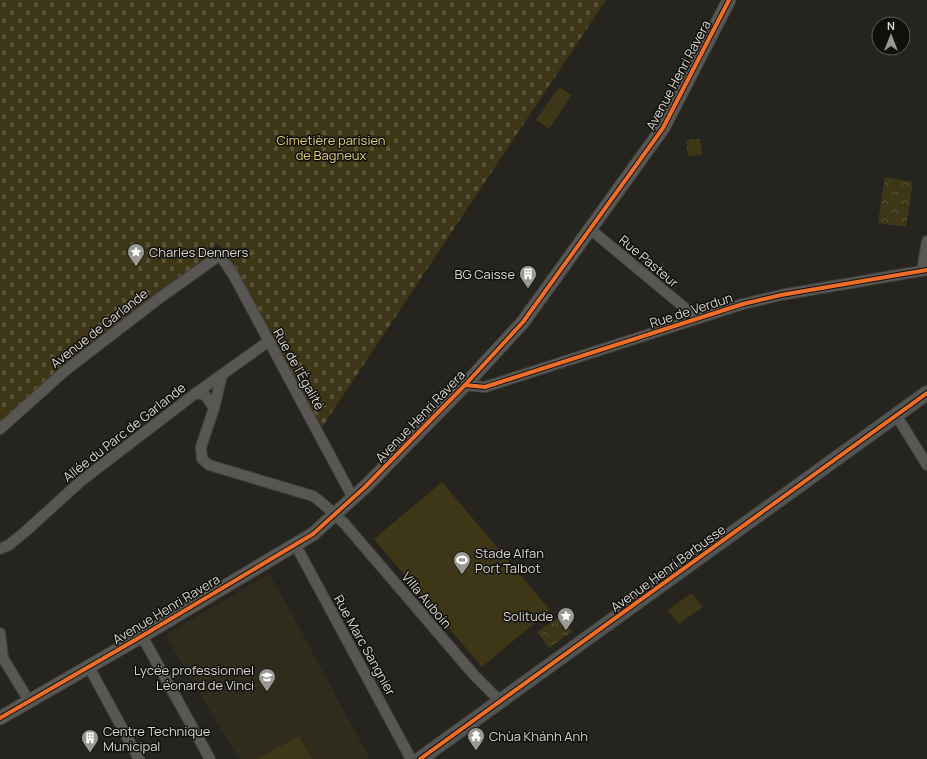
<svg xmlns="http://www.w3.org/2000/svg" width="927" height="759" viewBox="0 0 927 759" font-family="Manrope,sans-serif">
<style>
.built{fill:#2f2c1d}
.forest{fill:url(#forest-crowns)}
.cemetery{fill:url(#cemetery-stones)}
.garden{fill:#3e3717}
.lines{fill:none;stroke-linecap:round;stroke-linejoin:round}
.minor-casing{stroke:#42413d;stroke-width:12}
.tertiary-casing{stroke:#42413d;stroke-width:15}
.secondary-casing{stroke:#42413d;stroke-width:16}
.minor{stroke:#585753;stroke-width:10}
.tertiary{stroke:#585753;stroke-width:13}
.secondary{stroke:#535554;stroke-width:14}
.cycleway-casing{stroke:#100f0b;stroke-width:6}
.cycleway{stroke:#ee6e29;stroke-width:4}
.labels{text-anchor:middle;stroke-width:3;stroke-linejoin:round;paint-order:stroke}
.street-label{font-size:13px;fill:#d8d7d1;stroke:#100f0b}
.park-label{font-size:13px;fill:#e0cb73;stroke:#100f0b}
.poi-label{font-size:13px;fill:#d8d7d1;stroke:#100f0b;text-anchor:start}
</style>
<defs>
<pattern id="forest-crowns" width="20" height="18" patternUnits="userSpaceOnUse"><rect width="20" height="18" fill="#3e3717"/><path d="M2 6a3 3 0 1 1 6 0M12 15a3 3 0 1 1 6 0" fill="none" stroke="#595338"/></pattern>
<pattern id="cemetery-stones" width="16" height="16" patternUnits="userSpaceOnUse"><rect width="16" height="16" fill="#3e3717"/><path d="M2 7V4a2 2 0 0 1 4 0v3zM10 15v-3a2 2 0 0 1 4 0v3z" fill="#595338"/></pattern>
</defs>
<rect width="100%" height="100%" fill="#25241f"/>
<polygon class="built" points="269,574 280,592 370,759 239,759 165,635"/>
<g class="forest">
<polygon points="700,139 702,155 688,156 686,140"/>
<polygon points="885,177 913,182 906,227 878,223"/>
<polygon points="560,616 572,632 549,648 537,632"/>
</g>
<polygon class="cemetery" points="0,0 606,0 322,427 225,250 216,243 208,256 43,383 0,422"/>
<g class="garden">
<polygon points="559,87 572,95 549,129 536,120"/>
<polygon points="442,482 550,610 482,667 374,539"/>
<polygon points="692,593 703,607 679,624 668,610"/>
<polygon points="299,736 312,759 257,759"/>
</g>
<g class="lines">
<defs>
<g id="minor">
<polyline points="590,229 691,313"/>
<polyline points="922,271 927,241"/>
<polyline points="465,385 485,387 743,304 781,295 927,270"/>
<path d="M196 393 205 395 214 408 201 447 202 459 209 465 313 496C325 504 333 514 344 523L474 675 501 702"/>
<polyline points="214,408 222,375"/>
<polyline points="896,415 927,465"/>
<polyline points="0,429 66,370 161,297 220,255 234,276 353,498"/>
<polyline points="295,544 411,759"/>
<polyline points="0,549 9,545 26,531 81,481 196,393 269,341"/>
<polyline points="0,633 3,658 29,701"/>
<polyline points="142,636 210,759"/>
<polyline points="89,667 139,759"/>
</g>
<polyline id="tertiary" points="0,718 142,636 313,534 366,486 465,385 523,322 663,128 729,0"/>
<polyline id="secondary" points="420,759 927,393"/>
</defs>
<use href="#minor" class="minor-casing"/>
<use href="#tertiary" class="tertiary-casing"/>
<use href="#secondary" class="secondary-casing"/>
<use href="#minor" class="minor"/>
<use href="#tertiary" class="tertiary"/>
<use href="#secondary" class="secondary"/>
<defs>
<g id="cycleway">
<polyline points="465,385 485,387 743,304 781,295 927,270"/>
<polyline points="0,718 142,636 313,534 366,486 465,385 523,322 663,128 729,0"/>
<polyline points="420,759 927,393"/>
</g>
</defs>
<use href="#cycleway" class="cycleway-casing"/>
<use href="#cycleway" class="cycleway"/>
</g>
<defs>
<symbol id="sight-pin" viewBox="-11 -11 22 30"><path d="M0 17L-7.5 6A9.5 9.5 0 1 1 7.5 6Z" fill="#999893" stroke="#100f0b"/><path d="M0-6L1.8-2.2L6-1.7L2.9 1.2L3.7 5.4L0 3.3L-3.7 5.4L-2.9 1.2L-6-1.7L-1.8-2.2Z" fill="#fff"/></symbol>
<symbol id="building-pin" viewBox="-11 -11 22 30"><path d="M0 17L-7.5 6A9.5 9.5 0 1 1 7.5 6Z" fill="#999893" stroke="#100f0b"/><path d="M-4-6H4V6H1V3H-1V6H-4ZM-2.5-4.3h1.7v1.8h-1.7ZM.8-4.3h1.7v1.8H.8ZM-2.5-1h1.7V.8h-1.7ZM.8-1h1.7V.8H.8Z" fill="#fff"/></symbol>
<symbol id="stadium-pin" viewBox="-11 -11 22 30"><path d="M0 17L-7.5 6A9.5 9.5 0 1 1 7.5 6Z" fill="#999893" stroke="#100f0b"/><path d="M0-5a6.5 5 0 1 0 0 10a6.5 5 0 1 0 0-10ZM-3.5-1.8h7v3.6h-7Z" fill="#fff"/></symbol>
<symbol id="school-pin" viewBox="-11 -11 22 30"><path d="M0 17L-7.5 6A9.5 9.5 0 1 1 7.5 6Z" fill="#999893" stroke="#100f0b"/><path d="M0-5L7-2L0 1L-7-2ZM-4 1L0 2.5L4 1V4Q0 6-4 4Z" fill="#fff"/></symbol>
<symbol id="temple-pin" viewBox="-11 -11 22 30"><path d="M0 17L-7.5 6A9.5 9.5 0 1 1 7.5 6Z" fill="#999893" stroke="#100f0b"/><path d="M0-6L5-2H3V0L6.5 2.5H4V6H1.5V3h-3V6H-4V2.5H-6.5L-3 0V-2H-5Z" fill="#fff"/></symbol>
</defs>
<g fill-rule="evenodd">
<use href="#sight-pin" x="126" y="242" width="20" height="27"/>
<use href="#building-pin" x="518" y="264" width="20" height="27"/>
<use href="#stadium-pin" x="452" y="550" width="20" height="27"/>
<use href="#sight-pin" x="556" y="606" width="20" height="27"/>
<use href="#school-pin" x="257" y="667" width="20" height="27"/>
<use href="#temple-pin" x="466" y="726" width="20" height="27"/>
<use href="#building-pin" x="80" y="728" width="20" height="27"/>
</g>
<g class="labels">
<g class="street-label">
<text transform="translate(678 75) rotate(-62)" y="5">Avenue Henri Ravera</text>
<text transform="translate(649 261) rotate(40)" y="5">Rue Pasteur</text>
<text transform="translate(691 310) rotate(-18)" y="5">Rue de Verdun</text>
<text transform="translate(99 328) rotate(-38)" y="5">Avenue de Garlande</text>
<text transform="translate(299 369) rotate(61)" y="5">Rue de l'Égalité</text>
<text transform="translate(420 416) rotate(-46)" y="5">Avenue Henri Ravera</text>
<text transform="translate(124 432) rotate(-38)" y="5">Allée du Parc de Garlande</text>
<text transform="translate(668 568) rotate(-36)" y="5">Avenue Henri Barbusse</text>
<text transform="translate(427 600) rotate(50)" y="5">Villa Auboin</text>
<text transform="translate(166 609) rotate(-31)" y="5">Avenue Henri Ravera</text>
<text transform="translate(365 645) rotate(61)" y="5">Rue Marc Sangnier</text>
</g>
<g class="park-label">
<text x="331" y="145">Cimetière parisien<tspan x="331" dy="15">de Bagneux</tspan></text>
</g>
<g class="poi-label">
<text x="149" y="257">Charles Denners</text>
<text x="515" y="279" text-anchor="end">BG Caisse</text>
<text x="475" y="558">Stade Alfan<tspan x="475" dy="15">Port Talbot</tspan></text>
<text x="553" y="621" text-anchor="end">Solitude</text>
<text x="254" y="675" text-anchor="end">Lycée professionnel<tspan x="254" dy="15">Léonard de Vinci</tspan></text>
<text x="103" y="736">Centre Technique<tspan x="103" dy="15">Municipal</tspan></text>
<text x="489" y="741">Chùa Khánh Anh</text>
</g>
</g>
<g transform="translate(891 36)"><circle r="19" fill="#100f0b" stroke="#605f5a"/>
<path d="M0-3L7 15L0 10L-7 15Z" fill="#999893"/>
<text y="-6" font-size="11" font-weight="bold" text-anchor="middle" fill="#d8d7d1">N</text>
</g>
</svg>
